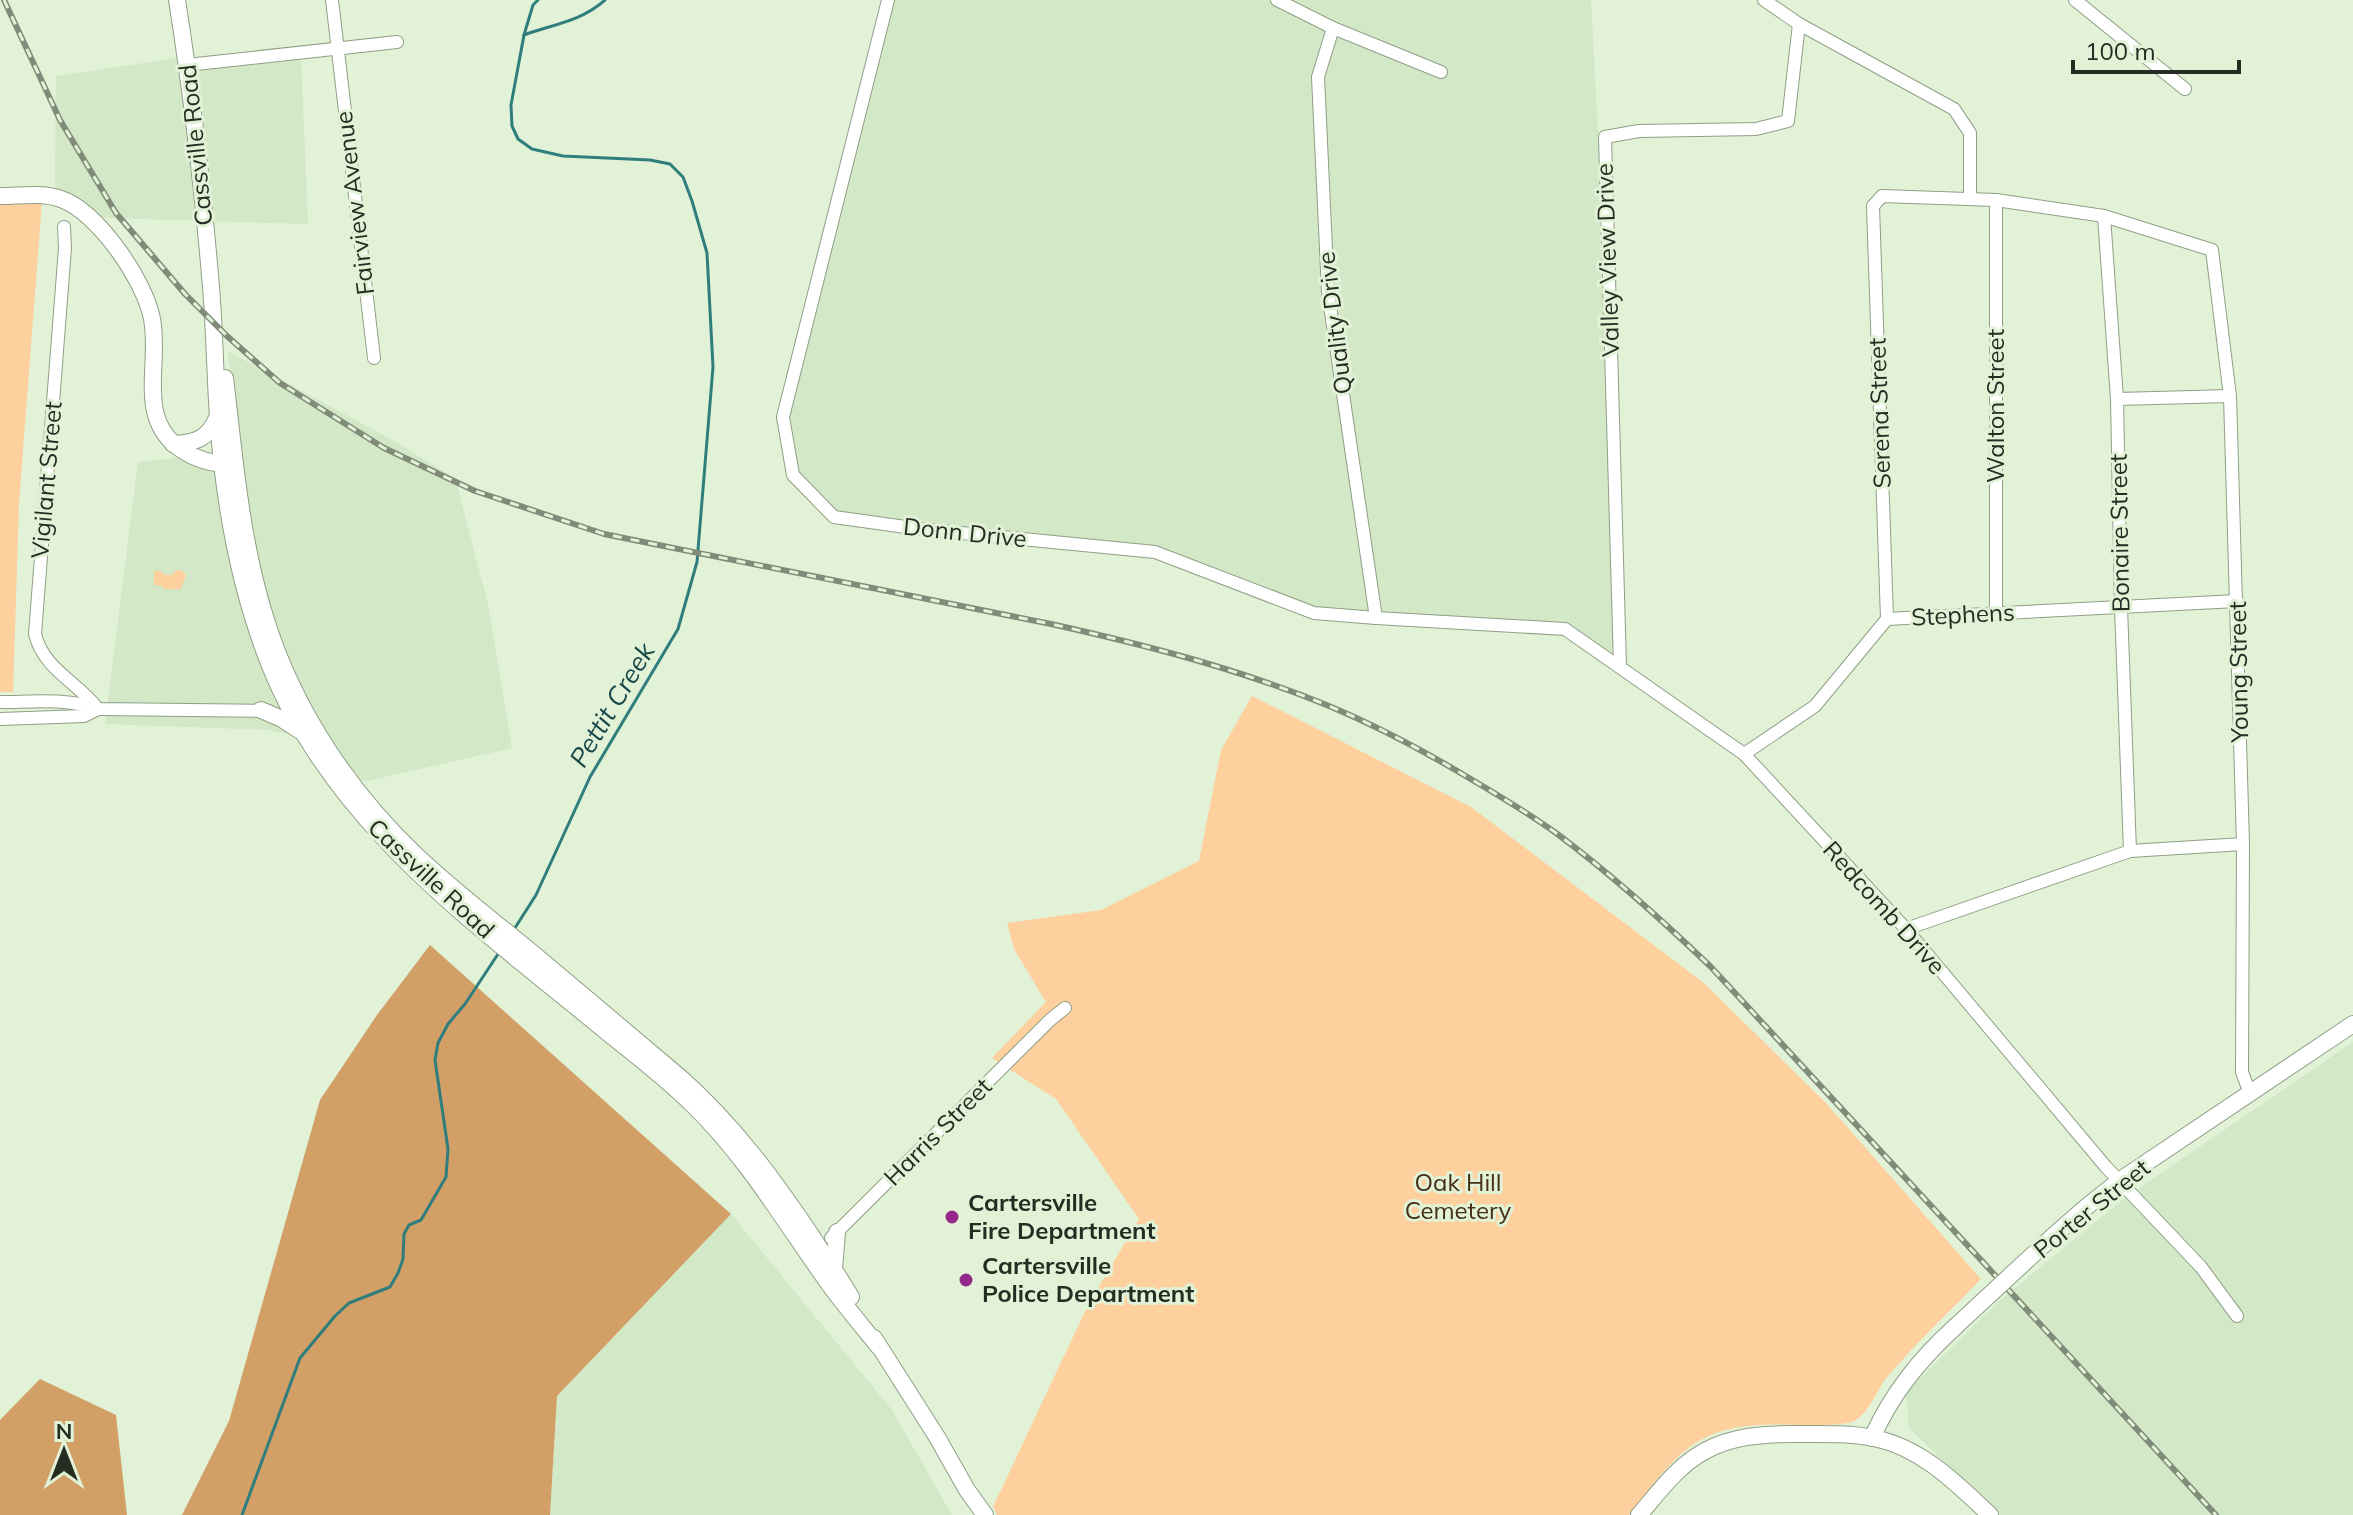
<svg xmlns="http://www.w3.org/2000/svg" width="2353" height="1515" viewBox="0 0 2353 1515" font-family="Mulish,sans-serif">
<style>
.built{fill:#d2e8c7}
.green{fill:#fdd09e}
.forest{fill:#d29f67}
.lines{fill:none;stroke-linecap:round;stroke-linejoin:round}
.stream{stroke:#307d7d;stroke-width:3}
.street-casing{stroke:#8f9f86;stroke-width:14}
.secondary-casing{stroke:#8f9f86;stroke-width:18}
.street{stroke:#fff;stroke-width:12}
.secondary{stroke:#fff;stroke-width:16}
.rail-casing{stroke:#808c79;stroke-width:6}
.rail{stroke:#e1f2d7;stroke-width:3;stroke-dasharray:9;stroke-linecap:butt}
.secondary-bridge-casing{stroke:#8f9f86;stroke-width:18;stroke-linecap:butt}
.secondary-bridge{stroke:#fff;stroke-width:16}
.poi-dot{fill:#94288b;stroke:#e1f2d7;stroke-width:3}
.labels{text-anchor:middle;stroke-width:6;stroke-linejoin:round;paint-order:stroke}
.street-label{font-size:24px;fill:#252c22;stroke:#e1f2d7}
.park-label{font-size:24px;fill:#452f16;stroke:#e1f2d7}
.poi-label{font-size:24px;font-weight:bold;fill:#252c22;stroke:#e1f2d7;text-anchor:start}
.water-label{font-size:26px;font-style:italic;fill:#19484a;stroke:#e1f2d7}
</style>
<rect width="100%" height="100%" fill="#e1f2d7"/>
<g class="built">
<polygon points="888,0 1591,0 1598,133 1614,662 1571,633 1314,613 1155,552 834,517 793,475 783,417"/>
<polygon points="301,56 308,224 75,217 55,204 56,76 177,58"/>
<polygon points="228,351 396,442 455,478 488,604 512,748 367,781 322,774 296,736 269,730 105,724 138,462 237,452"/>
<polygon points="2353,1042 2353,1515 2000,1515 1909,1428 1906,1392 1999,1301 2126,1197"/>
<polygon points="731,1214 892,1410 952,1515 550,1515 557,1396"/>
</g>
<g class="green">
<polygon points="42,202 19,503 13,692 0,692 0,204"/>
<polygon points="176,570 181,570 186,575 181,589 163,589 163,586 154,585 154,571 161,571 164,575 172,575"/>
<path d="M1252 696 1471 807 1704 983 1826 1103 1981 1279C1950 1311 1917 1342 1888 1376 1876 1390 1872 1409 1856 1420 1847 1426 1814 1425 1802 1425 1764 1424 1722 1423 1690 1447 1666 1464 1648 1492 1629 1515H997L993 1507 1088 1305 1139 1219 1056 1099 992 1058 1046 1002 1014 949 1007 923 1101 910 1199 861 1221 750Z"/>
</g>
<g class="forest">
<polygon points="430,945 731,1214 557,1396 550,1515 182,1515 229,1421 320,1100 377,1015"/>
<polygon points="40,1379 116,1415 127,1515 0,1515 0,1420"/>
</g>
<g class="lines">
<g class="stream">
<path d="M524 35C554 24 580 22 605 0"/>
<polyline points="513,931 536,895 590,777 678,629 697,562 713,367 707,253 692,201 683,177 670,164 650,160 563,156 532,149 518,139 512,126 511,105 524,35 533,5 538,0"/>
<polyline points="242,1515 300,1358 335,1316 349,1303 390,1287 398,1273 403,1259 404,1234 409,1225 421,1220 446,1177 448,1149 435,1060 438,1043 448,1024 465,1004 500,951"/>
</g>
<defs>
<g id="street">
<polyline points="332,0 374,358"/>
<polyline points="888,0 783,417 793,475 834,517 920,529 1155,552 1314,613 1376,618 1565,629 1744,754 1906,929 2106,1167 2201,1267 2237,1316"/>
<polyline points="1277,0 1333,28 1441,72"/>
<polyline points="1764,0 1799,24 1954,109 1970,133 1970,199"/>
<polyline points="2075,0 2185,89"/>
<polyline points="1333,28 1318,77 1328,292 1376,618"/>
<polyline points="187,65 397,42"/>
<polyline points="2104,216 2117,399 2121,607 2130,851"/>
<path d="M64 227 65 248 35 634C43 669 79 683 98 709"/>
<polyline points="2117,399 2230,396"/>
<polyline points="1996,612 1996,200"/>
<polyline points="1887,619 1873,206 1882,196 1996,200 2104,216 2212,250 2230,396 2243,844 2242,1072 2250,1094"/>
<polyline points="1620,666 1605,137 1639,131 1756,129 1788,121 1799,24"/>
<path d="M0 702C32 702 68 698 98 709L268 711"/>
<polyline points="0,719 84,716 98,709"/>
<polyline points="1744,754 1815,706 1887,619 2237,601"/>
<polyline points="1906,929 2130,851 2243,844"/>
<polyline points="831,1238 1050,1020 1065,1008"/>
</g>
<g id="secondary">
<path d="M177 0C192 95 203 191 211 287 215 335 215 383 219 431 225 506 238 579 264 650 325 820 475 923 608 1033 637 1056 667 1079 694 1106 748 1159 785 1223 829 1284 845 1306 862 1326 879 1347"/>
<path d="M0 196C20 196 42 192 61 199 98 212 145 281 152 319 161 365 135 419 182 450 196 459 212 464 229 464"/>
<path d="M225 378C235 461 241 543 267 623 295 711 350 793 417 856 451 888 488 917 524 946 577 990 630 1035 682 1079 734 1126 772 1177 811 1235 824 1256 839 1276 851 1297"/>
<path d="M173 444C195 443 208 439 217 418"/>
<polyline points="261,710 282,719 302,732"/>
<polyline points="2052,1237 2085,1208 2119,1181 2353,1024"/>
<polyline points="834,1269 837,1232"/>
<polyline points="874,1338 937,1437 967,1490 985,1515"/>
<path d="M1872 1438C1892 1393 1920 1359 1956 1326"/>
<path d="M1639 1515C1659 1492 1677 1466 1705 1451 1732 1436 1763 1434 1794 1434 1821 1434 1848 1433 1874 1438 1922 1448 1956 1483 1990 1515"/>
</g>
</defs>
<use href="#street" class="street-casing"/>
<use href="#secondary" class="secondary-casing"/>
<use href="#street" class="street"/>
<use href="#secondary" class="secondary"/>
<defs>
<path id="rail" d="M4 0 60 120 116 213 185 294 227 336 280 383 384 448 475 491 604 534 1051 624C1146 645 1239 669 1329 706 1377 726 1424 751 1469 778 1498 795 1528 813 1556 833 1611 874 1662 920 1711 967L2216 1515"/>
</defs>
<use href="#rail" class="rail-casing"/>
<use href="#rail" class="rail"/>
<defs>
<polyline id="secondary-bridge" points="1956,1326 2052,1237"/>
</defs>
<use href="#secondary-bridge" class="secondary-bridge-casing"/>
<use href="#secondary-bridge" class="secondary-bridge"/>
</g>
<g class="poi-dot">
<circle cx="952" cy="1217" r="8"/>
<circle cx="966" cy="1280" r="8"/>
</g>
<g class="labels">
<g class="street-label">
<text transform="translate(196 145) rotate(-96)" y="8">Cassville Road</text>
<text transform="translate(355 203) rotate(-97)" y="8">Fairview Avenue</text>
<text transform="translate(1608 260) rotate(-92)" y="8">Valley View Drive</text>
<text transform="translate(1335 323) rotate(-97)" y="8">Quality Drive</text>
<text transform="translate(1996 406) rotate(-90)" y="8">Walton Street</text>
<text transform="translate(1880 413) rotate(-92)" y="8">Serena Street</text>
<text transform="translate(47 480) rotate(-85)" y="8">Vigilant Street</text>
<text transform="translate(965 533) rotate(6)" y="8">Donn Drive</text>
<text transform="translate(2120 533) rotate(-91)" y="8">Bonaire Street</text>
<text transform="translate(1963 615) rotate(-3)" y="8">Stephens</text>
<text transform="translate(2239 672) rotate(-91)" y="8">Young Street</text>
<text transform="translate(431 879) rotate(43)" y="8">Cassville Road</text>
<text transform="translate(1884 908) rotate(48)" y="8">Redcomb Drive</text>
<text transform="translate(938 1132) rotate(-45)" y="8">Harris Street</text>
<text transform="translate(2092 1209) rotate(-39)" y="8">Porter Street</text>
</g>
<g class="park-label">
<text x="1458" y="1191">Oak Hill<tspan x="1458" dy="28">Cemetery</tspan></text>
</g>
<g class="poi-label">
<text x="968" y="1211">Cartersville<tspan x="968" dy="28">Fire Department</tspan></text>
<text x="982" y="1274">Cartersville<tspan x="982" dy="28">Police Department</tspan></text>
</g>
<g class="water-label">
<text transform="translate(612 705) rotate(-59)" y="9">Pettit Creek</text>
</g>
</g>
<g transform="translate(64 1451)" stroke="#e1f2d7" stroke-width="6" paint-order="stroke">
<path d="M0-6L14 30L0 20L-14 30Z" fill="#252c22"/>
<text y="-12" font-size="22" font-weight="bold" text-anchor="middle" fill="#252c22">N</text>
</g>
<path d="M2073 60v12h166v-12" fill="none" stroke="#252c22" stroke-width="4"/>
<text x="2085" y="60" font-size="24" fill="#252c22" stroke="#e1f2d7" stroke-width="6" paint-order="stroke">100 m</text>
</svg>
